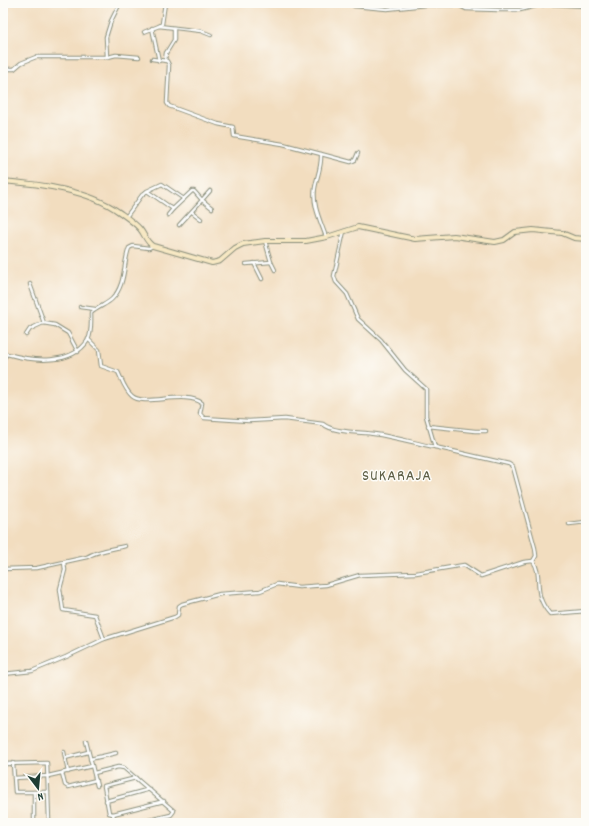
<svg xmlns="http://www.w3.org/2000/svg" width="589" height="826" viewBox="0 0 589 826" font-family="Dekko,sans-serif">
<style>
.lines{fill:none;stroke-linecap:round;stroke-linejoin:round}
.street-casing{stroke:#888d7a;stroke-width:4.5}
.secondary-casing{stroke:#888d7a;stroke-width:6}
.street{stroke:#fff;stroke-width:2.5}
.secondary{stroke:#f7e8c3;stroke-width:4}
.labels{text-anchor:middle;stroke-width:3;stroke-linejoin:round;paint-order:stroke}
.quarter-label{font-size:16px;letter-spacing:1px;fill:#5d5e45;stroke:#fdfcf7}
</style>
<rect width="100%" height="100%" fill="#fdfcf7"/>
<filter id="ink" filterUnits="userSpaceOnUse"><feTurbulence type="fractalNoise" baseFrequency=".025" numOctaves="2"/><feDisplacementMap in="SourceGraphic" scale="8" xChannelSelector="R" yChannelSelector="G"/><feConvolveMatrix kernelMatrix="1 2 1 2 8 2 1 2 1" color-interpolation-filters="sRGB"/></filter>
<filter id="wash" filterUnits="userSpaceOnUse"><feTurbulence type="fractalNoise" baseFrequency=".012" numOctaves="4" result="noise"/><feDisplacementMap in="SourceGraphic" scale="16" xChannelSelector="R" yChannelSelector="G"/><feGaussianBlur stdDeviation="0.9" result="paint"/><feColorMatrix in="noise" values="0 0 0 0 0 0 0 0 0 0 0 0 0 0 0 0 0 1.4 0 .05"/><feComposite in="paint" operator="in"/></filter>
<g filter="url(#wash)">
<rect width="100%" height="100%" fill="#f2ddbf"/>
</g>
<g filter="url(#ink)">
<g class="lines">
<defs>
<g id="street">
<polyline points="352,3 354,6 387,9 425,5 458,5 466,9 499,10 520,10 536,6 550,4 586,6"/>
<polyline points="159,26 162,24 165,3"/>
<polyline points="152,28 159,61"/>
<polyline points="144,32 159,26 201,31 211,35"/>
<polyline points="107,57 106,37 111,21 120,3"/>
<path d="M152 59 167 61 169 65 167 103 169 106 218 124 233 127 234 136 283 144 321 154C322 166 317 176 315 188 312 205 321 222 326 237"/>
<polyline points="165,61 166,53 174,40 174,28"/>
<polyline points="3,69 14,69 21,63 36,57 108,57 116,55 139,57"/>
<polyline points="321,154 351,162 355,160 358,153"/>
<polyline points="147,191 162,184 184,199"/>
<polyline points="210,191 202,200 212,208"/>
<polyline points="192,212 201,219"/>
<polyline points="168,215 173,209"/>
<polyline points="126,217 142,195 147,191 173,209 192,191 194,191 202,200 179,225"/>
<polyline points="344,231 334,276 336,282 347,294 358,319 381,340 405,370 426,389 426,416 435,447 509,464 513,467 535,548 536,556 533,561"/>
<polyline points="271,262 275,270"/>
<polyline points="254,263 262,279"/>
<polyline points="246,264 271,262 265,241"/>
<polyline points="30,284 44,323"/>
<polyline points="80,307 95,309"/>
<polyline points="26,335 30,329 43,323 55,325 68,333 78,352"/>
<path d="M88 339 99 350 101 366 118 372C122 380 125 390 132 396 144 407 186 390 202 403L200 414 204 418 249 421 285 419 323 424C334 433 360 432 374 434 395 437 414 443 435 447"/>
<path d="M3 359 7 354C32 361 72 366 88 340 92 333 91 321 91 313 98 307 107 304 112 299 126 285 123 264 129 248L133 246 149 248 153 246"/>
<polyline points="428,426 475,431 486,431"/>
<polyline points="569,524 586,522"/>
<polyline points="64,562 65,570 60,589 63,610 95,615 104,639"/>
<path d="M3 569 37 568 87 557C98 550 113 549 125 546"/>
<path d="M3 674 32 671 66 657 104 639 175 617 178 615 179 606 182 604 220 594 260 591 277 584 299 587 326 585 360 575 416 573 464 565 481 576 524 562 533 561C544 577 531 593 550 614L586 611"/>
<polyline points="86,741 97,786"/>
<polyline points="64,752 68,772"/>
<polyline points="65,758 88,752"/>
<polyline points="90,759 116,753"/>
<polyline points="13,763 15,792 48,792"/>
<polyline points="3,764 47,763 49,821"/>
<polyline points="62,773 65,785 68,787 96,780"/>
<polyline points="94,773 118,767 124,768 174,811 171,815 136,823"/>
<polyline points="14,778 48,776 92,766"/>
<polyline points="136,778 104,786 109,813 113,814 164,801"/>
<polyline points="106,801 150,789"/>
<polyline points="113,814 115,823"/>
<polyline points="34,823 34,792"/>
</g>
<path id="secondary" d="M3 181C39 184 89 190 119 212 126 217 135 223 140 229 145 235 146 242 153 246L212 263 220 261 235 248 243 244 265 241H306L327 237 358 227 415 239 454 236 495 242 504 240 515 232 533 230 562 233 574 238 586 239"/>
</defs>
<use href="#street" class="street-casing"/>
<use href="#secondary" class="secondary-casing"/>
<use href="#street" class="street"/>
<use href="#secondary" class="secondary"/>
</g>
</g>
<g class="labels">
<g class="quarter-label">
<text x="397" y="480">SUKARAJA</text>
</g>
</g>
<rect width="589" height="826" fill="none" stroke="#fdfcf7" stroke-width="16"/>
<g transform="translate(38 788) rotate(164)" stroke="#fdfcf7" stroke-width="3" paint-order="stroke">
<path d="M0-3L7 15L0 10L-7 15Z" fill="#1f3d34"/>
<text y="-6" font-size="11" font-weight="bold" text-anchor="middle" fill="#1f3d34">N</text>
</g>
</svg>
